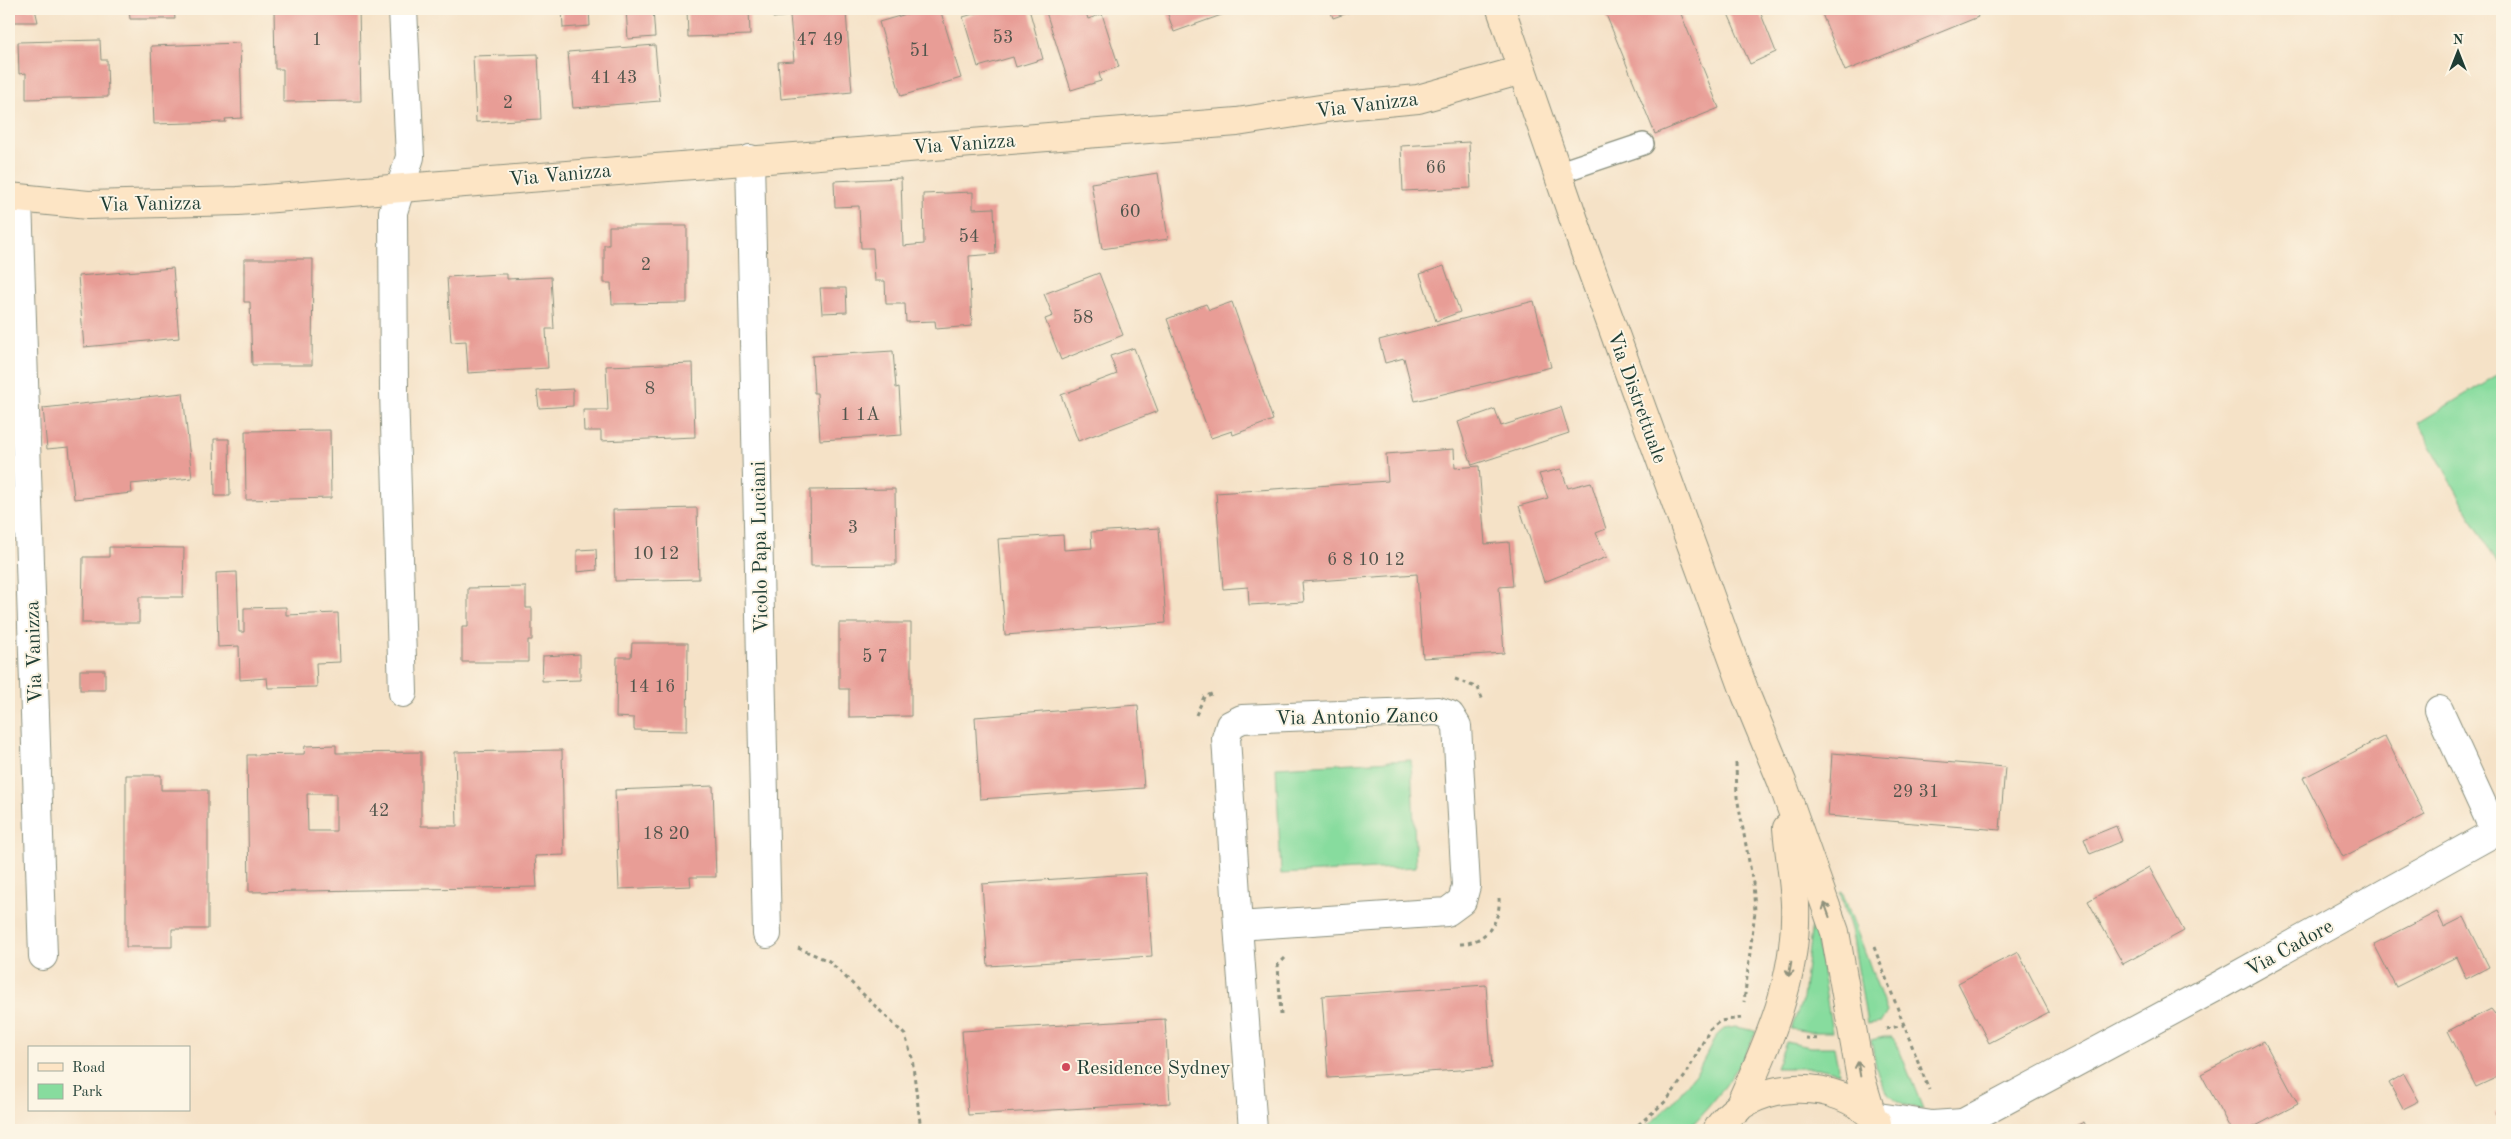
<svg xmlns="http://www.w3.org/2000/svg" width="2511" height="1139" viewBox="0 0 2511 1139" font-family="'Old Standard TT',serif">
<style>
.green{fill:#87dc9e;stroke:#538c69}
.building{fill:#e89d96;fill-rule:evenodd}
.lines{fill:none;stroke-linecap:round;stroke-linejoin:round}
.lane-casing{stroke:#8a907e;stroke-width:24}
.street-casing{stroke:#8a907e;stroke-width:30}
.secondary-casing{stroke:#8a907e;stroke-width:30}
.path{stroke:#8a907e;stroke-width:3;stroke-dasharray:4 4;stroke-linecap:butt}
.lane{stroke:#fff;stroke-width:21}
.street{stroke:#fff;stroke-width:28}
.secondary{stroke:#fde5c5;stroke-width:28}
.oneway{stroke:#8e917c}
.poi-dot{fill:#d1495b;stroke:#fcf5e5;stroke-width:2}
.labels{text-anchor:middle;stroke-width:4;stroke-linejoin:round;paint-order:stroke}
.number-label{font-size:18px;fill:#51554c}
.street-label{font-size:20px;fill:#1f3d34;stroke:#fcf5e5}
.poi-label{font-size:20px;fill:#1f3d34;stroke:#fcf5e5;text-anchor:start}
</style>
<rect width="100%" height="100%" fill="#fcf5e5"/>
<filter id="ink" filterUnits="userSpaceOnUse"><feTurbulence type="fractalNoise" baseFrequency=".02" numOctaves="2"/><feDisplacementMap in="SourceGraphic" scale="10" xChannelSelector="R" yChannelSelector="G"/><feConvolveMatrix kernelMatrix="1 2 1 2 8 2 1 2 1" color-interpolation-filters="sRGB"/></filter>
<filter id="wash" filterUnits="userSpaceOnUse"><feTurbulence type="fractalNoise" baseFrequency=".0096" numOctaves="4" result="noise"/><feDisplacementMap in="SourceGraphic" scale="20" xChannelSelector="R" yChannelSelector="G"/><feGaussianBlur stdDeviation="1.12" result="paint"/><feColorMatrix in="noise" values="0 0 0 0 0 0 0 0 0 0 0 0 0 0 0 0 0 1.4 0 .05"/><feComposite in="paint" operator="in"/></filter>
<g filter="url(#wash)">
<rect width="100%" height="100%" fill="#f5e2c7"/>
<g class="green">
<polygon points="2502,372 2502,572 2418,423"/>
<polygon points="1411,760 1416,867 1281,874 1276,767"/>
<polygon points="1842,891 1887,1012 1881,1022 1867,1024 1852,933 1840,892"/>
<polygon points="1814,921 1832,1032 1811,1032 1791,1029 1803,998 1812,922"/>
<path d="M1735 1027 1756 1031C1740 1070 1716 1101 1687 1130H1643L1672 1103 1699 1069 1716 1036 1724 1029Z"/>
<path d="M1884 1037H1892L1897 1044 1923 1109C1879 1103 1878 1077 1871 1040Z"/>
<polygon points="1786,1042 1810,1047 1834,1047 1839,1073 1818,1068 1776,1068"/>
<polygon points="1795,1126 1821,1130 1776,1130"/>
</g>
<g id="blocks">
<g class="building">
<polygon points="10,9 35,9 38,22 10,22"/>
<polygon points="129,9 174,9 175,19 130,19"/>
<polygon points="274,9 359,9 361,101 283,102 283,69 275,69"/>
<polygon points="562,9 589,9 590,26 563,28"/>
<polygon points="626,9 653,9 655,37 628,39"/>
<polygon points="687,9 749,9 750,35 688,37"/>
<polygon points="772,9 860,9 860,11 846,12 852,92 781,99 778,62 794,61 790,16 773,18"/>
<polygon points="912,9 940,9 961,78 901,96 879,22 913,12"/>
<polygon points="991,9 1029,9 1043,59 1016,67 1013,57 978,67 963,17"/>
<polygon points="1045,9 1085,9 1088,19 1102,14 1119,67 1099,73 1101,81 1071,90"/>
<polygon points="1166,9 1238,9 1174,32"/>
<polygon points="1330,9 1359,9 1333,18"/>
<polygon points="1613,9 1679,9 1719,108 1655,134 1605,12"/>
<polygon points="1726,9 1759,9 1776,52 1750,64"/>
<polygon points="1820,9 1975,9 1978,17 1845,71"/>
<polygon points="100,40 101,60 107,60 108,97 26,99 26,73 19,74 18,42"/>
<polygon points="240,43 242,118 225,119 226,122 154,124 151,46"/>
<polygon points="655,45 660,101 573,108 568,52"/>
<polygon points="538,54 541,119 476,122 473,56"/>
<polygon points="1469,142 1471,188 1403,191 1401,146"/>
<polygon points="1158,173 1168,239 1102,249 1091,183"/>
<polygon points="901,178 903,246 924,244 923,194 973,192 973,209 994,208 996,254 969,256 972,326 936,329 935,321 906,322 905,304 886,304 885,281 875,281 873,248 861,248 859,206 835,207 834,181"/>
<polygon points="609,226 687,226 687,303 612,304 611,283 604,283 604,245 609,245"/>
<polygon points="244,259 313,259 312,365 252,365 250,302 244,302"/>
<polygon points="1444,266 1460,312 1436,321 1420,274"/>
<polygon points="173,268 179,338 84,347 78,276"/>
<polygon points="1099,273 1123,335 1061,360 1045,319 1053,316 1044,294"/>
<polygon points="500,274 507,274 507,279 551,277 554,329 546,329 548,368 468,373 466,341 451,342 447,277"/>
<polygon points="820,288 846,288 847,312 822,313"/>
<polygon points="1534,301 1551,367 1415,401 1404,358 1385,363 1379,340"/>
<polygon points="1232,302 1273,420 1233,435 1232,431 1211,438 1167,319 1206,304 1209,310"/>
<polygon points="1134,348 1158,411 1078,441 1061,395 1117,374 1110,356"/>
<polygon points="893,351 896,388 899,387 902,435 820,440 817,393 814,393 812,356"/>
<polygon points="693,363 695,437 601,441 601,431 584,431 583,410 608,410 606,366"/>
<polygon points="573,389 573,406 539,408 537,391"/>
<polygon points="183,393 192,478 131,484 132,493 74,499 69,447 47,449 43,408"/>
<polygon points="1561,407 1569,433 1472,465 1458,422 1495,409 1501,426"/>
<polygon points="330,430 331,498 246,500 245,431"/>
<polygon points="214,439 229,439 230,496 215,496"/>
<polygon points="1454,449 1455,468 1479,466 1485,544 1509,542 1513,586 1499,587 1504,653 1423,658 1417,574 1302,582 1304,602 1249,605 1248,587 1223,589 1216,493 1388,481 1386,454"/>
<polygon points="1561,469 1568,488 1591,482 1606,529 1596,533 1607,557 1544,582 1519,506 1548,498 1539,474"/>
<polygon points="895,489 896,565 811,566 810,490"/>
<polygon points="697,508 699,579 615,581 613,510"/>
<polygon points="1159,528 1166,623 1005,635 998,539 1063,535 1064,550 1092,548 1091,532"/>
<polygon points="109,547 184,548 183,597 139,597 139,623 82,623 83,557 109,557"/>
<polygon points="596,549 597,570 577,572 577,550"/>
<polygon points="237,572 239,632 244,632 244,608 286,607 286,615 338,613 340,662 316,663 317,687 268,688 267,678 240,680 239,646 218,647 216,573"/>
<polygon points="526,587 526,608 532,608 532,640 528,640 528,662 462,662 462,627 468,627 468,588"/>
<polygon points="839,623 911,623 911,716 849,717 849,689 839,689"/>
<polygon points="632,643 688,643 687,731 634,730 634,718 616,717 617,657 631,657"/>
<polygon points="580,654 580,680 542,681 543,656"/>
<rect x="80" y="670" width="25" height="20"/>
<polygon points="1138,705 1144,788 980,799 975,717"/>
<polygon points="2385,736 2425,815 2343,857 2303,778"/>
<path d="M336 745V753L421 752V826H457L455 752 562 750 564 855 535 856 537 887 249 892 247 755 304 754 305 746ZM307 794H336V831H308Z"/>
<polygon points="1832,753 2005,767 2000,830 1828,816"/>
<polygon points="126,775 161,775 161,790 208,790 208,929 172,929 172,947 126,947"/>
<polygon points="713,786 716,877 690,877 691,886 619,889 615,790"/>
<polygon points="2116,826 2122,841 2090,854 2084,839"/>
<polygon points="2149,867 2184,931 2123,964 2088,901"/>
<polygon points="1146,873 1152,956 988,966 982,884"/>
<polygon points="2437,912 2444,927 2464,917 2489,967 2466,979 2456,957 2396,987 2374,944"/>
<polygon points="2018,952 2049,1012 1989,1043 1958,983"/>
<polygon points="1486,985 1492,1068 1328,1078 1322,996"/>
<polygon points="2491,1009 2495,1014 2502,1010 2502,1075 2476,1087 2448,1031"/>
<polygon points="1165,1019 1170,1103 968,1115 962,1031"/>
<polygon points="2264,1041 2298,1104 2248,1130 2231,1130 2201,1074"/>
<polygon points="2404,1074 2419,1101 2403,1109 2389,1083"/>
<polygon points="2502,1109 2502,1126 2496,1113"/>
<polygon points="2084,1122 2088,1130 2066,1130"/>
</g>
</g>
</g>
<g filter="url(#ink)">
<use href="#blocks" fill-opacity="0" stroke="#8a907e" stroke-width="1"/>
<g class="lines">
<defs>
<polyline id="lane" points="1557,173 1643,144"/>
<g id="street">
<polyline points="750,159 767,934"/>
<polyline points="18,199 43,956"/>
<polyline points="403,693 394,391 393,212 410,157 403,9"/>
<polygon points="1438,711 1450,715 1457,726 1466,886 1462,901 1447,912 1238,926 1226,738 1230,725 1242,719"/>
<polyline points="1238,926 1253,1130"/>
<polyline points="1872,1116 1932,1125 1963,1123 1955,1130"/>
<polyline points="1963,1123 2220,985 2495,832 2439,710"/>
</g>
<g id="secondary">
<polyline points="1501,9 1585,252 1746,695 1782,782 1835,932 1861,1079 1872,1116"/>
<polyline points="9,197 88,205 238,201 1237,122 1333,107 1418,99 1522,70"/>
<path d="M1738 1109C1768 1043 1798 978 1795 904 1794 879 1789 853 1787 828"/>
<path d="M1717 1130C1749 1078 1839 1075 1877 1122"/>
</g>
</defs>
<use href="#lane" class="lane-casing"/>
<use href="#street" class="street-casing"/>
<use href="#secondary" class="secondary-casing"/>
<g class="path">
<polyline points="1455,679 1478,688 1483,701"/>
<polyline points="1196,715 1204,697 1214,693"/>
<polyline points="1736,763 1737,797 1753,883 1755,911 1744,1002"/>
<path d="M1460 944C1485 943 1501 922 1499 898"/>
<polyline points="1874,947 1929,1090"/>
<polyline points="798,948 829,961 905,1035 912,1058 921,1130"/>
<polyline points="1281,1015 1278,965 1286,957"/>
<polyline points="1886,1029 1904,1025"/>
<polyline points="1805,1038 1821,1039"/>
<polyline points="1632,1130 1666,1101 1685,1076 1710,1029 1720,1021 1741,1018"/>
</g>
<use href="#lane" class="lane"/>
<use href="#street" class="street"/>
<use href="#secondary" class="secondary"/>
</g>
<defs><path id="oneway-shaft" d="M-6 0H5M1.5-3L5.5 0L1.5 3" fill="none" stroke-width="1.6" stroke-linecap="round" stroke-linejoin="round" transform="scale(1.25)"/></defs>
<g class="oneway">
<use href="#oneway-shaft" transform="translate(1827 910) rotate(-110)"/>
<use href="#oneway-shaft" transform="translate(1790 969) rotate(100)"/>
<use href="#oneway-shaft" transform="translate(1859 1069) rotate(-100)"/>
</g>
</g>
<circle class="poi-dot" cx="1066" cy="1067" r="5"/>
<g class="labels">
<g class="number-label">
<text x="1003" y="43">53</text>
<text x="317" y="45">1</text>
<text x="820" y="45">47 49</text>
<text x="920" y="56">51</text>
<text x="614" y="83">41 43</text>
<text x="508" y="108">2</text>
<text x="1436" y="173">66</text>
<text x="1130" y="217">60</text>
<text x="969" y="242">54</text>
<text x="646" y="270">2</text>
<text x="1083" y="323">58</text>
<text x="650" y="394">8</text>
<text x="860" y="420">1 1A</text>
<text x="853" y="533">3</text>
<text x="656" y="559">10 12</text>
<text x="1366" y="565">6 8 10 12</text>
<text x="875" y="662">5 7</text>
<text x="652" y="692">14 16</text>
<text x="1916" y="797">29 31</text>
<text x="379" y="816">42</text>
<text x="666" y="839">18 20</text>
</g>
<g class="street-label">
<text transform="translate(1367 104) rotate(-7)" y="7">Via Vanizza</text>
<text transform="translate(964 143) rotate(-4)" y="7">Via Vanizza</text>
<text transform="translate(560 174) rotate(-5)" y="7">Via Vanizza</text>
<text transform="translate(150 203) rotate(-1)" y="7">Via Vanizza</text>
<text transform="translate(1638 397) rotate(70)" y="7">Via Distrettuale</text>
<text transform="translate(759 547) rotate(-91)" y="7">Vicolo Papa Luciani</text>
<text transform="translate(33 652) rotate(-92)" y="7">Via Vanizza</text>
<text transform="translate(1357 716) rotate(-1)" y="7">Via Antonio Zanco</text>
<text transform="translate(2289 947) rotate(-29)" y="7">Via Cadore</text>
</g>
<g class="poi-label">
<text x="1076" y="1074">Residence Sydney</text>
</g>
</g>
<rect width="2511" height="1139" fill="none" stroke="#fcf5e5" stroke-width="30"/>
<rect x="28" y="1046" width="162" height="65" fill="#fcf5e5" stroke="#a4ab9e"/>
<rect x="38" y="1063" width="25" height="8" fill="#fde5c5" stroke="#a4ab9e"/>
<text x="72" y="1072" font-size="15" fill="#1f3d34">Road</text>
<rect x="38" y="1084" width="25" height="15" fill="#87dc9e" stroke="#a4ab9e"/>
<text x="72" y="1096" font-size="15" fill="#1f3d34">Park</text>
<g transform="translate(2458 52)" stroke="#fcf5e5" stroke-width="4" paint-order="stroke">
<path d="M0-4L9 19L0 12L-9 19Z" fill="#1f3d34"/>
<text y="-8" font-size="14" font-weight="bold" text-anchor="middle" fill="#1f3d34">N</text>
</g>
</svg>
